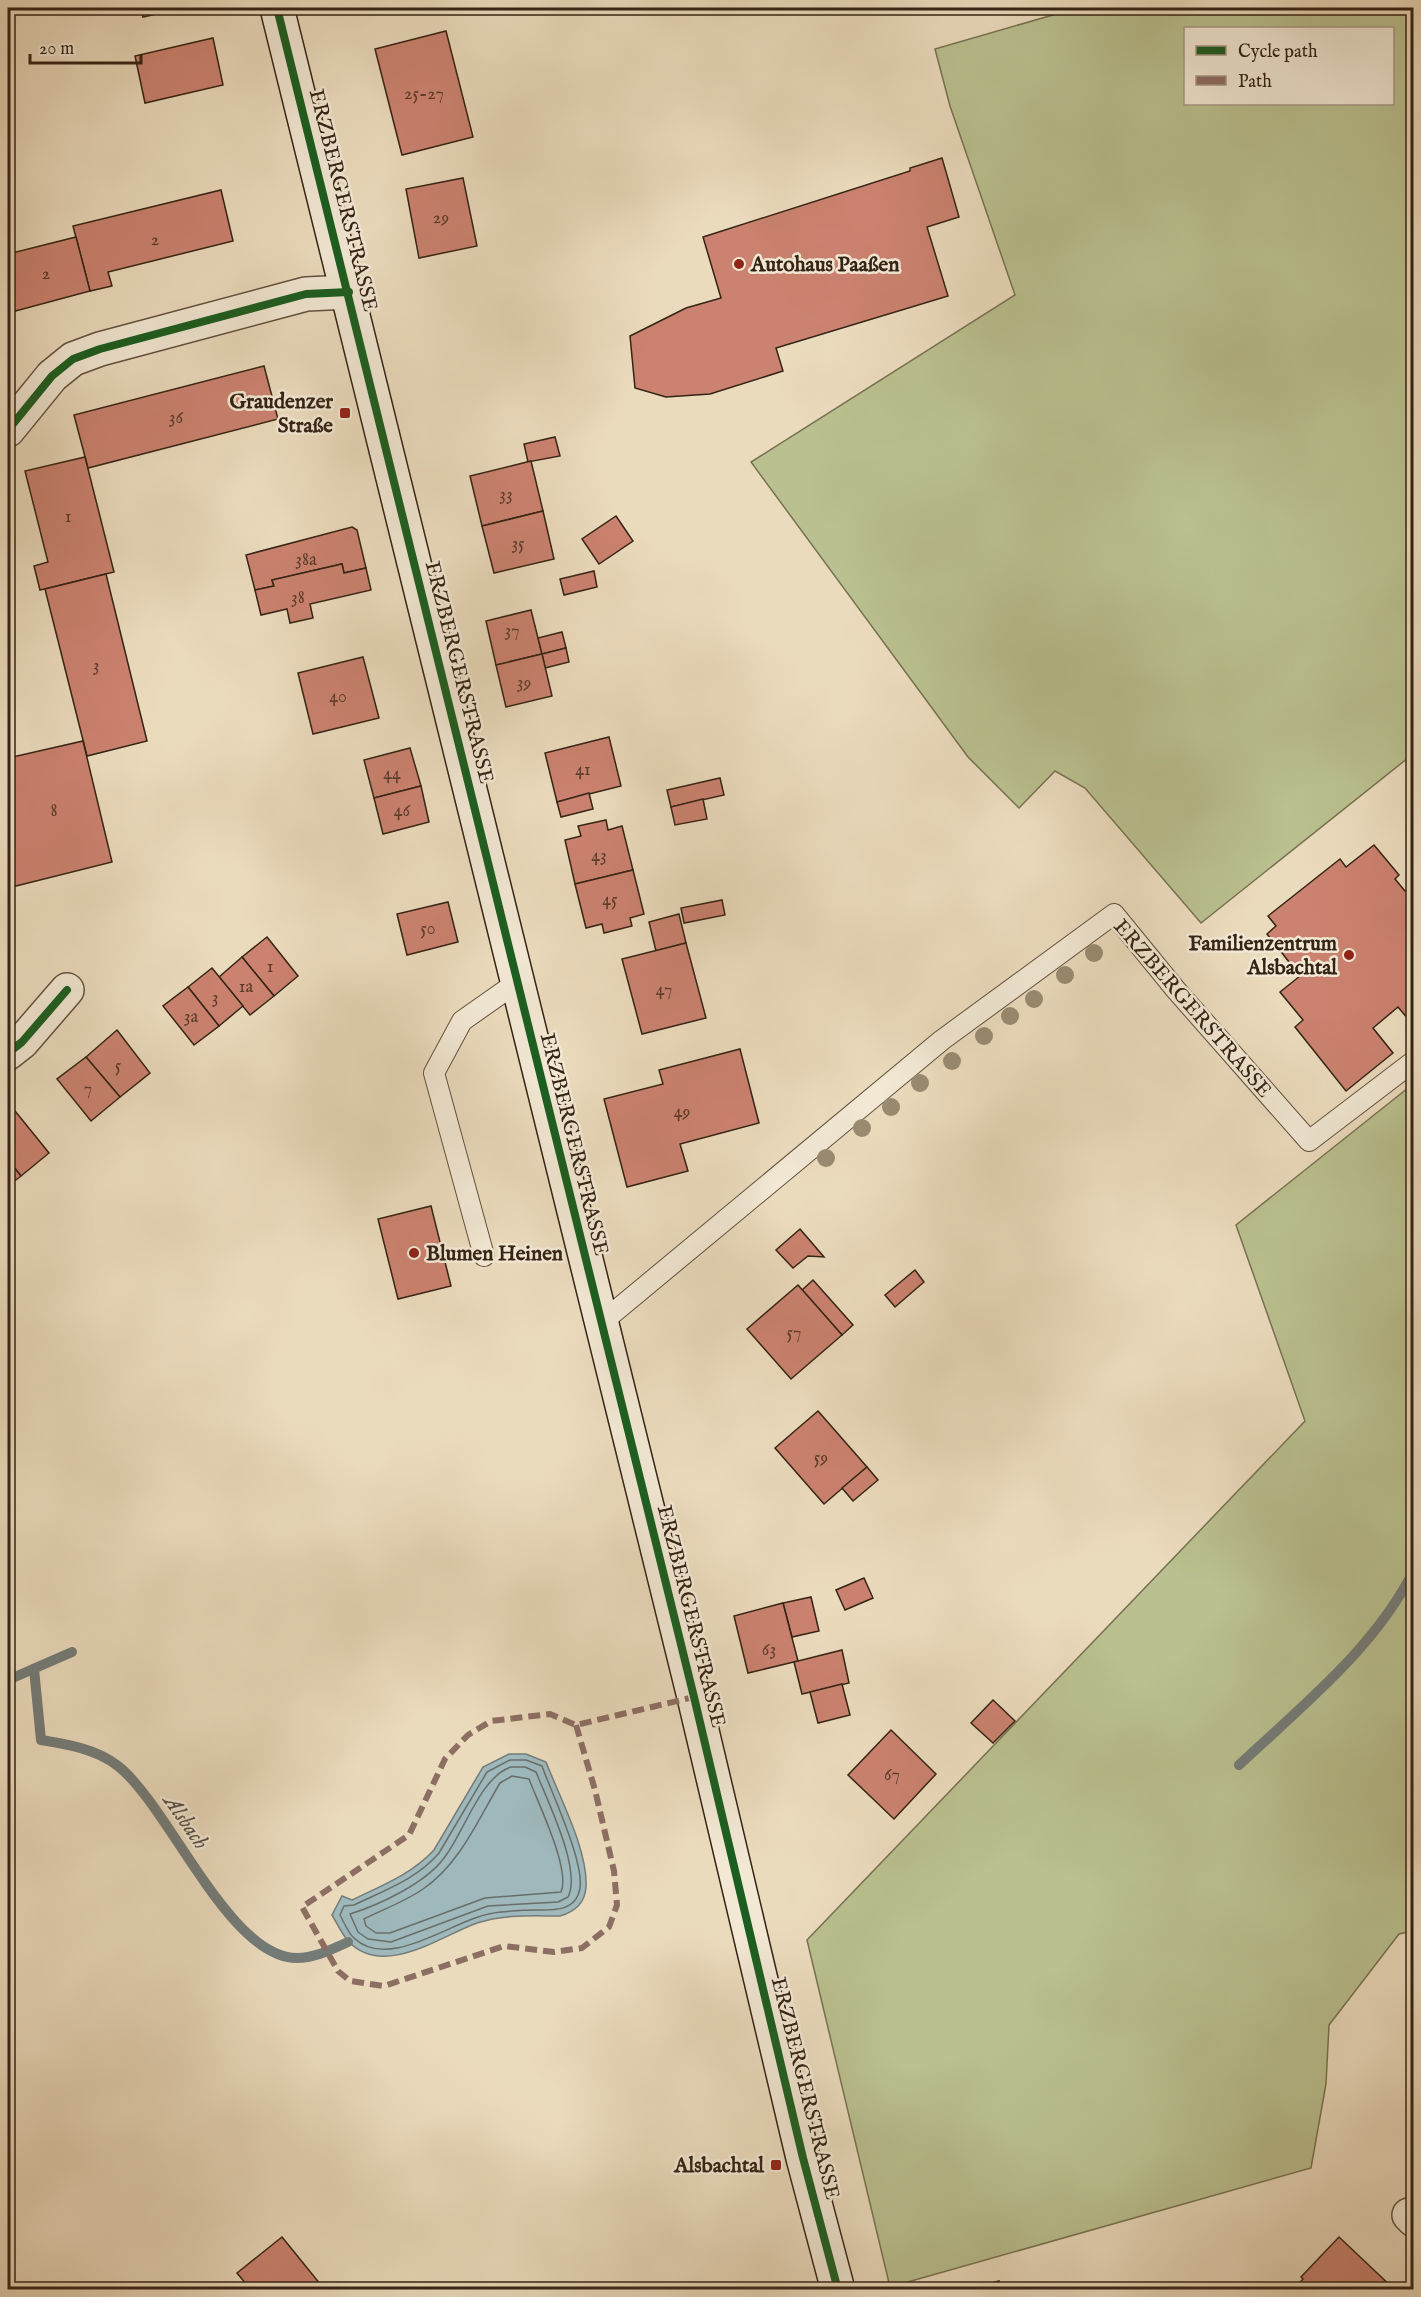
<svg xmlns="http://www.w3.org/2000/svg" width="1421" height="2297" viewBox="0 0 1421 2297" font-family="'IM FELL English',serif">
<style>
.green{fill:#bac08f;stroke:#777252;stroke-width:1.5;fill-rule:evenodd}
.water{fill:#9eb8bc;stroke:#747c79;stroke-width:1.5}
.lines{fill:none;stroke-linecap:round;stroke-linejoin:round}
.shore{stroke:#696e68;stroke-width:1.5}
.stream{stroke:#747c79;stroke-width:10}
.building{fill:#cb8270;stroke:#342314;stroke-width:1.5}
.lane-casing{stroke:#62513e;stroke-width:22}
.street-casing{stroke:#62513e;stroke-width:36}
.secondary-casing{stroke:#342314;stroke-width:36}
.lane{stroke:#f2e8d4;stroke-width:20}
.street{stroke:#f2e8d4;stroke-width:33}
.secondary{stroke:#f2e8d4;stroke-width:33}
.quiet{stroke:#8d6e63;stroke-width:6;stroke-dasharray:12 6;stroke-linecap:butt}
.cycleway-casing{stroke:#f2e8d4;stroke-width:11}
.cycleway{stroke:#1b5e20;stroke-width:8}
.tree{fill:#998b71}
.poi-dot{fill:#8f2418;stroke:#f2e8d4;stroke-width:2}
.labels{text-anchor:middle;stroke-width:5;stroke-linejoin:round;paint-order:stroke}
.number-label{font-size:18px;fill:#5a3b2b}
.street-label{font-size:21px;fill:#342314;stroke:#f2e8d4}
.poi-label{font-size:21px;font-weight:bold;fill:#342314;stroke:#f2e8d4;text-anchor:end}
.water-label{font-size:22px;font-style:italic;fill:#545046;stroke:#f2e8d4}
</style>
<rect width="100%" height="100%" fill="#ebdbbd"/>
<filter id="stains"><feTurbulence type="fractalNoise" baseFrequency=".00333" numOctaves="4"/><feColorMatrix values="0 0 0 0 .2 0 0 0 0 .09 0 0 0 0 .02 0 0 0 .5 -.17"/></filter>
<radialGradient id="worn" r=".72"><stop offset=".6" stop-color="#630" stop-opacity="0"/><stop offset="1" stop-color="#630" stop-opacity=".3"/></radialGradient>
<g class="green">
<path d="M1077 8H1413V754L1201 923 1085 788 1055 771 1019 808 968 757 751 462 1015 295 950 106 935 49ZM1186 28H1392V104H1186Z"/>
<polygon points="1413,1084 1413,1931 1399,1934 1329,2025 1326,2084 1311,2168 890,2287 807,1940 1305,1421 1236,1225"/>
</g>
<path class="water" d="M509 1754H526L546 1762C559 1796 588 1850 586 1887 585 1903 574 1912 560 1916 532 1916 504 1914 477 1923 441 1936 384 1978 349 1942 342 1935 337 1923 332 1915L342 1896 352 1900C381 1886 412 1874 434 1850L483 1767Z"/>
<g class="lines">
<g class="shore">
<path d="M510 1760H526L542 1766C552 1794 584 1861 580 1888 576 1913 551 1910 532 1910 513 1911 495 1911 478 1917 443 1928 386 1969 354 1938 348 1933 344 1922 340 1915L344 1906 354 1905C385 1890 417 1879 439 1853L487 1772Z"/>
<path d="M511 1767H525L536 1772C547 1800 582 1870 568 1897L558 1902 488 1906 391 1942 368 1939 358 1932 350 1914C379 1905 426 1883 444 1858 464 1833 480 1777 511 1767Z"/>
<path d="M512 1776 529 1779C538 1803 571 1870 561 1892L485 1898 390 1933H376L366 1926 364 1919C384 1909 406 1901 423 1889 459 1865 478 1820 500 1783Z"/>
</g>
<g class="stream">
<path d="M34 1669 41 1740C66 1744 97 1749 118 1766 169 1806 229 1958 297 1958 316 1958 332 1949 348 1942"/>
<polyline points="8,1680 72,1652"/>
<path d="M1239 1765C1302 1706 1375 1648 1414 1570"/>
</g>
</g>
<g class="building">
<polygon points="140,8 182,8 143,17"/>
<polygon points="446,31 473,137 402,155 375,49"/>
<polygon points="213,38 223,85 145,103 135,56"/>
<polygon points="942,158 959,217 927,227 948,296 776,348 783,371 710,394 666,397 635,388 630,336 686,308 721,298 703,237 910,171 910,168"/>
<polygon points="463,178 477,246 419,258 406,189"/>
<polygon points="221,190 233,241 108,272 112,286 90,291 73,226"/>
<polygon points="76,237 90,291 8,313 8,254"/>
<polygon points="264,366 278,419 88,468 74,415"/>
<polygon points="555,437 560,456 528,462 524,444"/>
<polygon points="85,457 114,572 40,590 34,566 48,562 25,471"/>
<polygon points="531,461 543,511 482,526 470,476"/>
<polygon points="543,511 554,559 494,573 482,526"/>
<polygon points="616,516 633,541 599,564 582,539"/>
<polygon points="352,527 357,530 366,568 344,573 342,564 272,580 274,586 255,590 246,555"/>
<polygon points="342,564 344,573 366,568 371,590 310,604 313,618 290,623 287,609 261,615 255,590 274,586 272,580"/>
<polygon points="594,571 597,587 564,595 560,579"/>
<polygon points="106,574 147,741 87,756 45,589"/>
<polygon points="531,610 542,654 496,665 486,621"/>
<polygon points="562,632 566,648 542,654 538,638"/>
<polygon points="566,648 569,662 545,668 542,654"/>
<polygon points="542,654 552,696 506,707 496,665"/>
<polygon points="363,657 379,718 313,734 298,673"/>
<polygon points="609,737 621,786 557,802 545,753"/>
<polygon points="83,741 112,862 8,888 8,758"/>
<polygon points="410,748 421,786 374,798 364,760"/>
<polygon points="720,778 724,795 671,807 667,790"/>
<polygon points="421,786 429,822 383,834 374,798"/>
<polygon points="589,793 593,809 561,817 557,802"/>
<polygon points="703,799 707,819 675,825 671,807"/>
<polygon points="606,820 608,830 622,826 633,870 575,884 565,840 581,836 578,826"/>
<polygon points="1374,845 1399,875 1395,879 1405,891 1414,885 1414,1026 1398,1007 1373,1028 1393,1053 1346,1091 1295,1027 1303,1020 1280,992 1300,976 1267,934 1276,926 1268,916 1340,859 1346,867"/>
<polygon points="633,870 644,914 630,918 632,926 604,933 602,924 586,928 575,884"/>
<polygon points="722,900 725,915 684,923 681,908"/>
<polygon points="8,902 12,923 8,924"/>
<polygon points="448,902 458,942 407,955 397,914"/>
<polygon points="679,914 686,943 656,951 649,922"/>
<polygon points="267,937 298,976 274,996 242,957"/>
<polygon points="686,943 706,1018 642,1034 622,959"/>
<polygon points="242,957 274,996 250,1015 219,977"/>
<polygon points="212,968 243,1006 219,1026 188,987"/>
<polygon points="188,987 219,1026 194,1045 163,1006"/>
<polygon points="117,1030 150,1073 120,1097 86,1057"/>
<polygon points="740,1049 759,1123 680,1144 688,1171 627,1187 604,1099 663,1084 659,1070"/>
<polygon points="86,1057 120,1097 91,1121 57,1079"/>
<polygon points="11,1106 49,1153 21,1176 8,1160 8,1109"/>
<polygon points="8,1160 21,1176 8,1186"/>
<polygon points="431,1206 451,1286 398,1299 378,1219"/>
<polygon points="800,1229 824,1257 808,1256 793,1268 776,1250"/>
<polygon points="915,1270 924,1282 895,1307 885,1295"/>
<polygon points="813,1280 853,1325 842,1335 802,1290"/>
<polygon points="798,1285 842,1335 791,1379 747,1329"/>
<polygon points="818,1411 867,1467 824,1504 775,1448"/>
<polygon points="867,1467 878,1480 853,1501 842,1488"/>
<polygon points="864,1578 873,1598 845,1610 836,1590"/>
<polygon points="811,1597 819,1631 792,1637 783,1603"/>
<polygon points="783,1603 798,1661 748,1673 734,1616"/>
<polygon points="842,1650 849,1683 802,1694 794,1662"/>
<polygon points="842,1684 850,1715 818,1723 810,1692"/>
<polygon points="993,1700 1015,1721 993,1743 971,1723"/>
<polygon points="891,1730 936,1774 894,1819 848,1775"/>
<polygon points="282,2237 325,2290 251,2290 237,2273"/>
<polygon points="1339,2237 1395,2290 1293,2290 1303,2279 1301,2277"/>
<polygon points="999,2281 1001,2290 965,2290"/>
</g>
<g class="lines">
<defs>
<g id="lane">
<polyline points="484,1256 434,1073 462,1021 516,983"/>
<polyline points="601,1323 942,1040 1114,914 1176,990 1309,1141 1414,1061"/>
</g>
<g id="street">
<polyline points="8,430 52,376 73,359 100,349 306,294 349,292"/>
<polyline points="8,1053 22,1042 67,990"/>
<polyline points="1409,2215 1414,2220"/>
</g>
<polyline id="secondary" points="277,8 694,1697 803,2158 838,2290"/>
</defs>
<use href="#lane" class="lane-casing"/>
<use href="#street" class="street-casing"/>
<use href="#secondary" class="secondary-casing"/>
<use href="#lane" class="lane"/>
<use href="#street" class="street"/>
<use href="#secondary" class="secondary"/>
<g class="quiet">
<polyline points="576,1725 595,1790 614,1871 617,1905 609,1927 582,1948 554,1952 504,1946 384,1986 350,1981 338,1971 302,1907 409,1835 445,1759 468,1735 491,1721 550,1714 576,1725 694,1697"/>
<polyline points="1409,2215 1414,2220"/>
</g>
<defs>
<g id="cycleway">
<polyline points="277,8 694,1697 803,2158 838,2290"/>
<polyline points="8,430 52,376 73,359 100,349 306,294 349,292"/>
<polyline points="8,1053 22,1042 67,990"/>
</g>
</defs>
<use href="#cycleway" class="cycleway-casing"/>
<use href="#cycleway" class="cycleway"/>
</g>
<g class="tree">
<circle cx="1094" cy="953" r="9"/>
<circle cx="1065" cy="975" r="9"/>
<circle cx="1034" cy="999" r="9"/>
<circle cx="1010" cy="1016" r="9"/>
<circle cx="984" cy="1036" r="9"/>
<circle cx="952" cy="1061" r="9"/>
<circle cx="920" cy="1083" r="9"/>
<circle cx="891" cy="1107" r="9"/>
<circle cx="862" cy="1128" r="9"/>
<circle cx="826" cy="1158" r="9"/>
</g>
<g class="poi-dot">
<circle cx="739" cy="264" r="6"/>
<rect x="339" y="407" width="12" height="12" rx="3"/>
<circle cx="1349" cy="955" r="6"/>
<circle cx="414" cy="1253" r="6"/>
<rect x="770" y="2159" width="12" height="12" rx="3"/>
</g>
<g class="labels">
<g class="number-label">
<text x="424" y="99">25-27</text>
<text x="441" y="223">29</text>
<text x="155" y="245">2</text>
<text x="46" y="279">2</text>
<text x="176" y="423">36</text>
<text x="506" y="500">33</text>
<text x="68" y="522">1</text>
<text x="518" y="549">35</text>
<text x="306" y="565">38a</text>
<text x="298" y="603">38</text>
<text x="512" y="636">37</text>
<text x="96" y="671">3</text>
<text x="524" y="688">39</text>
<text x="338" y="702">40</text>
<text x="583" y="775">41</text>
<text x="392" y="779">44</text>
<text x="54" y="816">8</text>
<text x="402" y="816">46</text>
<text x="599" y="861">43</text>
<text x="610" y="905">45</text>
<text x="428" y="934">50</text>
<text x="270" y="972">1</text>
<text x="246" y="992">1a</text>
<text x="664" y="995">47</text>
<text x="215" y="1003">3</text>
<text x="191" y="1022">3a</text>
<text x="118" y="1071">5</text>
<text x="88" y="1094">7</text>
<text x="682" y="1117">49</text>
<text x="794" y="1338">57</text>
<text x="821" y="1463">59</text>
<text x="769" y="1655">63</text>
<text x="892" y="1780">67</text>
</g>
<g class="street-label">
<text transform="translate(344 200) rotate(76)" y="7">ERZBERGERSTRASSE</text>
<text transform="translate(460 672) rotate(76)" y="7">ERZBERGERSTRASSE</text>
<text transform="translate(1193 1008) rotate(49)" y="7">ERZBERGERSTRASSE</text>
<text transform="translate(575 1144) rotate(76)" y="7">ERZBERGERSTRASSE</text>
<text transform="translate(692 1616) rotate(76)" y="7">ERZBERGERSTRASSE</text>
<text transform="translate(806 2088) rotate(76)" y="7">ERZBERGERSTRASSE</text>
</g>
<g class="poi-label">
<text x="751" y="271" text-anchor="start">Autohaus Paaßen</text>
<text x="333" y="408">Graudenzer<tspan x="333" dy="24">Straße</tspan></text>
<text x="1337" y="950">Familienzentrum<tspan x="1337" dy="24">Alsbachtal</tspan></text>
<text x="426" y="1260" text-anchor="start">Blumen Heinen</text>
<text x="764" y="2172">Alsbachtal</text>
</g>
<g class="water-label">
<text transform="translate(187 1821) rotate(55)" y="8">Alsbach</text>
</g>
</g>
<rect width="1421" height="2297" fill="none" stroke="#ebdbbd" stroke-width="30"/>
<rect x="9" y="9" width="1403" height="2279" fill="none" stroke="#342314" stroke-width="3"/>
<rect x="15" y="15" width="1391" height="2267" fill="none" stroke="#342314" stroke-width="1.5"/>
<rect x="1184" y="27" width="210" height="78" fill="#f2e8d4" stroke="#a69987" stroke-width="1.5"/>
<rect x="1196" y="46" width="30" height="9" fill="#1b5e20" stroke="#a69987" stroke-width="1.5"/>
<text x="1238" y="57" font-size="18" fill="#342314">Cycle path</text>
<rect x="1196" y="76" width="30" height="9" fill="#8d6e63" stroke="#a69987" stroke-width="1.5"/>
<text x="1238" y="87" font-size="18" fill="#342314">Path</text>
<path d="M30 54v9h111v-9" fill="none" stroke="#342314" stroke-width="3"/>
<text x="39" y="54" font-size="18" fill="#342314" stroke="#f2e8d4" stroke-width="4.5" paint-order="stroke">20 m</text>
<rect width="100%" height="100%" filter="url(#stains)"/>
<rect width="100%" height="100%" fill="url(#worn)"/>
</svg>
